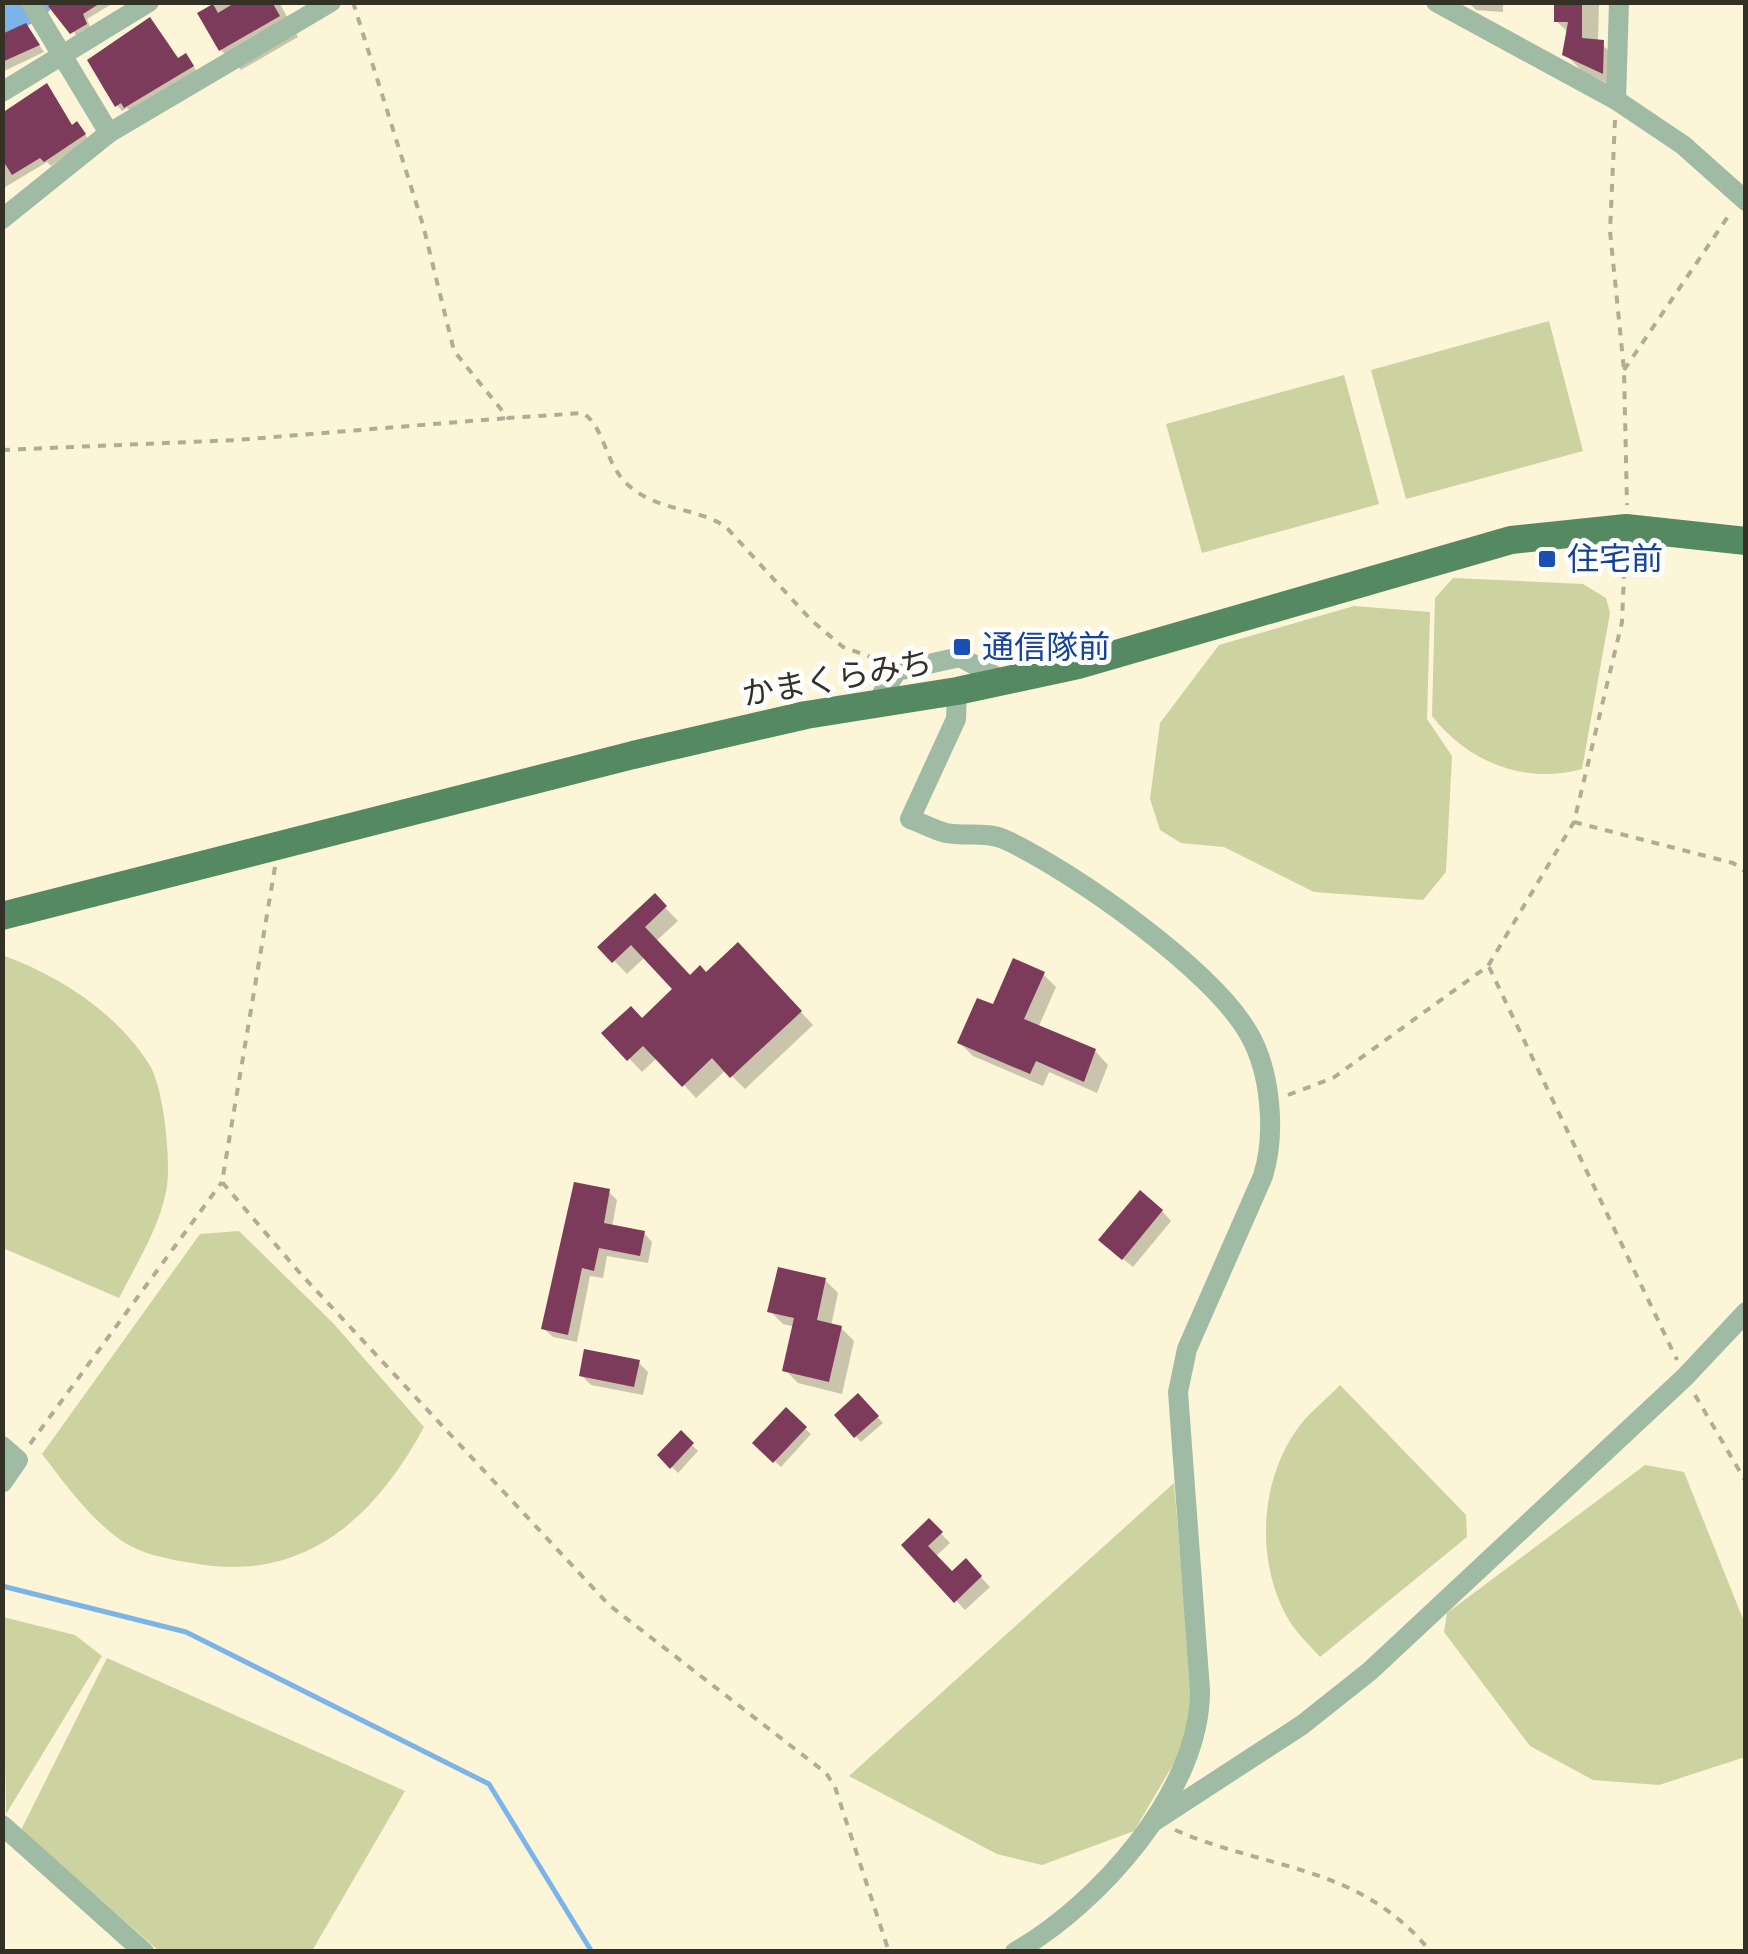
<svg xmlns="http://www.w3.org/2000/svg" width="1748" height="1954" viewBox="0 0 1748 1954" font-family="'Golos Text','Noto Sans JP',sans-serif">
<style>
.green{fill:#ccd2a0}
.shadow{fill:#0003}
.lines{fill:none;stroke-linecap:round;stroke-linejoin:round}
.stream{stroke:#7bb4e9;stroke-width:5}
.river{stroke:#7bb4e9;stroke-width:32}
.building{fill:#7c3b5a}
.path{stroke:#b2ac96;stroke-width:4;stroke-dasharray:8 8;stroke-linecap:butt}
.minor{stroke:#9fbba4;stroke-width:20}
.major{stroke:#558961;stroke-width:28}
.transit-dot{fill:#1a4fb4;stroke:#fff;stroke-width:4}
.labels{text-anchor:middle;stroke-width:10;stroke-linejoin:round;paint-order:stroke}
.transit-label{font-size:32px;fill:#164399;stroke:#fff;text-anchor:start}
.street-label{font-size:32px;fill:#333025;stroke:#fff}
</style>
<rect width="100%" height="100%" fill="#fdf5d8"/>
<g class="green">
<polygon points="1549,321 1583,451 1406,499 1371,370"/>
<polygon points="1344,375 1379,504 1202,553 1166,424"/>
<path d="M1453 578 1583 584 1606 598 1610 613 1582 769C1525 785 1468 762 1432 716L1435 598Z"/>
<polygon points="1354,606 1430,612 1427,719 1452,756 1446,872 1423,900 1314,892 1224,847 1181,843 1160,830 1150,799 1160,723 1219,645"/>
<path d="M2 955C58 975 116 1012 149 1064 164 1087 172 1165 166 1192 158 1230 137 1263 119 1298L3 1248Z"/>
<path d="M239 1231 333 1323 424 1427C374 1520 302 1584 192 1563 167 1559 140 1554 119 1539 88 1516 66 1485 42 1454L200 1234Z"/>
<path d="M1340 1385 1466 1515 1467 1537 1320 1657C1310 1646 1298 1634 1290 1622 1254 1563 1259 1477 1301 1424 1312 1410 1328 1398 1340 1385Z"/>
<polygon points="1645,1465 1684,1472 1745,1624 1745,1757 1659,1785 1593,1780 1530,1746 1444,1632 1447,1613"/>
<polygon points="1174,1483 1193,1708 1184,1746 1134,1831 1042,1865 997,1854 849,1776"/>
<polygon points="3,1617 75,1635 102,1656 6,1814"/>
<polygon points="107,1658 405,1791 312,1951 159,1951 21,1830"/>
</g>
<g class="shadow">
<polygon points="60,2 115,2 87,19 91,30 77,38"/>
<polygon points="220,2 279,2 298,37 241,70 221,50 200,13"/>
<polygon points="1468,2 1503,2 1503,12 1476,10"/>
<polygon points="1557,2 1599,2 1598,42 1620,59 1619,89 1582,71 1565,54 1569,33 1556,21"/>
<polygon points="26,26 44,52 2,72 2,40"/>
<polygon points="90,61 190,61 197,72 131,112 127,108 122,111 105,91"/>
<polygon points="2,115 82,130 89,140 51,166 47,162 2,189"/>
<polygon points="655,897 678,921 656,941 690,978 751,959 813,1025 745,1089 726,1070 696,1098 658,1057 642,1072 605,1033 643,1021 676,989 645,957 627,974 601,947"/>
<polygon points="1043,974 1056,987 1038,1028 1095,1051 1108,1065 1097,1093 1049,1072 1043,1086 973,1056 960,1043 994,1007"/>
<polygon points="608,1191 617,1200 612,1227 644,1233 652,1242 648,1263 607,1256 603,1278 590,1276 577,1342 553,1337 544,1329"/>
<polygon points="1162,1211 1171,1221 1133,1267 1111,1249"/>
<polygon points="825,1280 838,1293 831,1326 841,1328 854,1341 842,1394 798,1383 785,1370 795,1327 783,1324 770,1311"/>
<polygon points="638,1362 648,1372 643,1395 591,1385 582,1376"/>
<polygon points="858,1396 883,1423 861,1442 837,1416"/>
<polygon points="786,1411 811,1434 781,1467 755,1443"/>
<polygon points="681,1434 698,1451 678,1473 660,1455"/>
<polygon points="929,1521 950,1543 935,1557 952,1574 966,1561 990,1587 965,1610 904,1545"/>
</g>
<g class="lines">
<polyline class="stream" points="2,1586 186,1632 489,1784 592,1952"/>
<polyline class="river" points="2,23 36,2"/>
</g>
<g class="building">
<polygon points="54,2 102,2 83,14 87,24 70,34 48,6"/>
<polygon points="236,2 272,2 280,16 219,51 197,13 213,4 218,13"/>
<polygon points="1554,2 1582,2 1582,38 1604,40 1603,74 1562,55 1568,22 1554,22"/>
<polygon points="150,17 178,58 186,53 194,66 124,108 121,103 115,107 87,60"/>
<polygon points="26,23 40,45 2,62 2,34"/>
<polygon points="47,83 72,125 77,121 86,134 44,162 40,158 12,175 2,159 2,113"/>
<polygon points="655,893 667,906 645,927 690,975 700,965 706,972 738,942 802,1011 730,1078 712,1058 682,1087 643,1046 627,1061 601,1033 631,1006 642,1018 672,989 631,945 612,963 597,947"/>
<polygon points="1013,958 1045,972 1024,1019 1096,1049 1084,1082 1036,1061 1030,1074 957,1043 977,998 993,1004"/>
<polygon points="574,1182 610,1189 604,1223 645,1231 640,1256 599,1248 594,1271 582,1268 568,1335 541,1329"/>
<polygon points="1140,1190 1163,1210 1122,1260 1098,1240"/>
<polygon points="778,1267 826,1278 817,1320 842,1326 829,1382 782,1371 794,1318 767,1312"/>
<polygon points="584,1349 640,1360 634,1387 579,1376"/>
<polygon points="858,1393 879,1416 854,1438 834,1415"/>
<polygon points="786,1407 807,1427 773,1463 752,1443"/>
<polygon points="681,1430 694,1443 670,1469 657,1455"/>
<polygon points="929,1518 943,1532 928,1546 952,1571 966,1558 982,1576 954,1603 901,1545"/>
</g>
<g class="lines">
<g class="path">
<path d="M353 2 423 225 454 351 508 418 583 413C607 429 604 468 633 489 661 511 698 508 726 527L811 620 843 647 885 662"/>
<polyline points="1615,120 1610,231 1624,370 1627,505"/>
<polyline points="1624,370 1731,212"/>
<polyline points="2,450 237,440 508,418"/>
<polyline points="1574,822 1733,863 1746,872"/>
<polyline points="275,867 222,1182 299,1272 609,1605 826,1773 835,1787 889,1952"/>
<polyline points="1489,967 1677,1360"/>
<polyline points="1288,1095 1333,1078 1488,966 1574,822 1622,622 1625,550"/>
<polyline points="1695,1395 1746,1482"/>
<polyline points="30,1444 222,1182"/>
<path d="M1175 1830C1270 1871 1359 1864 1431 1952"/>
</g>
<g class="minor">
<polyline points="30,2 109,133"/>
<polyline points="1436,2 1616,100 1683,145 1746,201"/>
<polyline points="2,92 149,2"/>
<polyline points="1616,100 1619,2"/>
<polyline points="2,219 109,133 331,2"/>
<path d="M957 691 956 719 910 819C922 823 934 830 946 833 966 837 987 831 1006 840 1074 872 1213 970 1249 1034 1271 1072 1276 1134 1263 1176L1187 1349 1178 1392 1200 1690C1201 1790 1099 1904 1015 1952"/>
<polyline points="875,705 897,671 960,657 1004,681"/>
<polyline points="2,1446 18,1460 2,1483"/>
<polyline points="1156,1820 1302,1725 1370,1671 1685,1377 1746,1312"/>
<polyline points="2,1825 144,1952"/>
</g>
<polyline class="major" points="2,916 633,755 806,715 957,691 1078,665 1511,540 1626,528 1746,541"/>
</g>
<g class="transit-dot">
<rect x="1537" y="549" width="20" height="20" rx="5"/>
<rect x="952" y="637" width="20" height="20" rx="5"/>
</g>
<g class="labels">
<g class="transit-label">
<text x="1567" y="570">住宅前</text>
<text x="982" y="658">通信隊前</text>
</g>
<g class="street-label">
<text transform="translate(837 678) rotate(-10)" y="11">かまくらみち</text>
</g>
</g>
<rect width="1748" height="1954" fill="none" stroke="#333025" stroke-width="10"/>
</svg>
